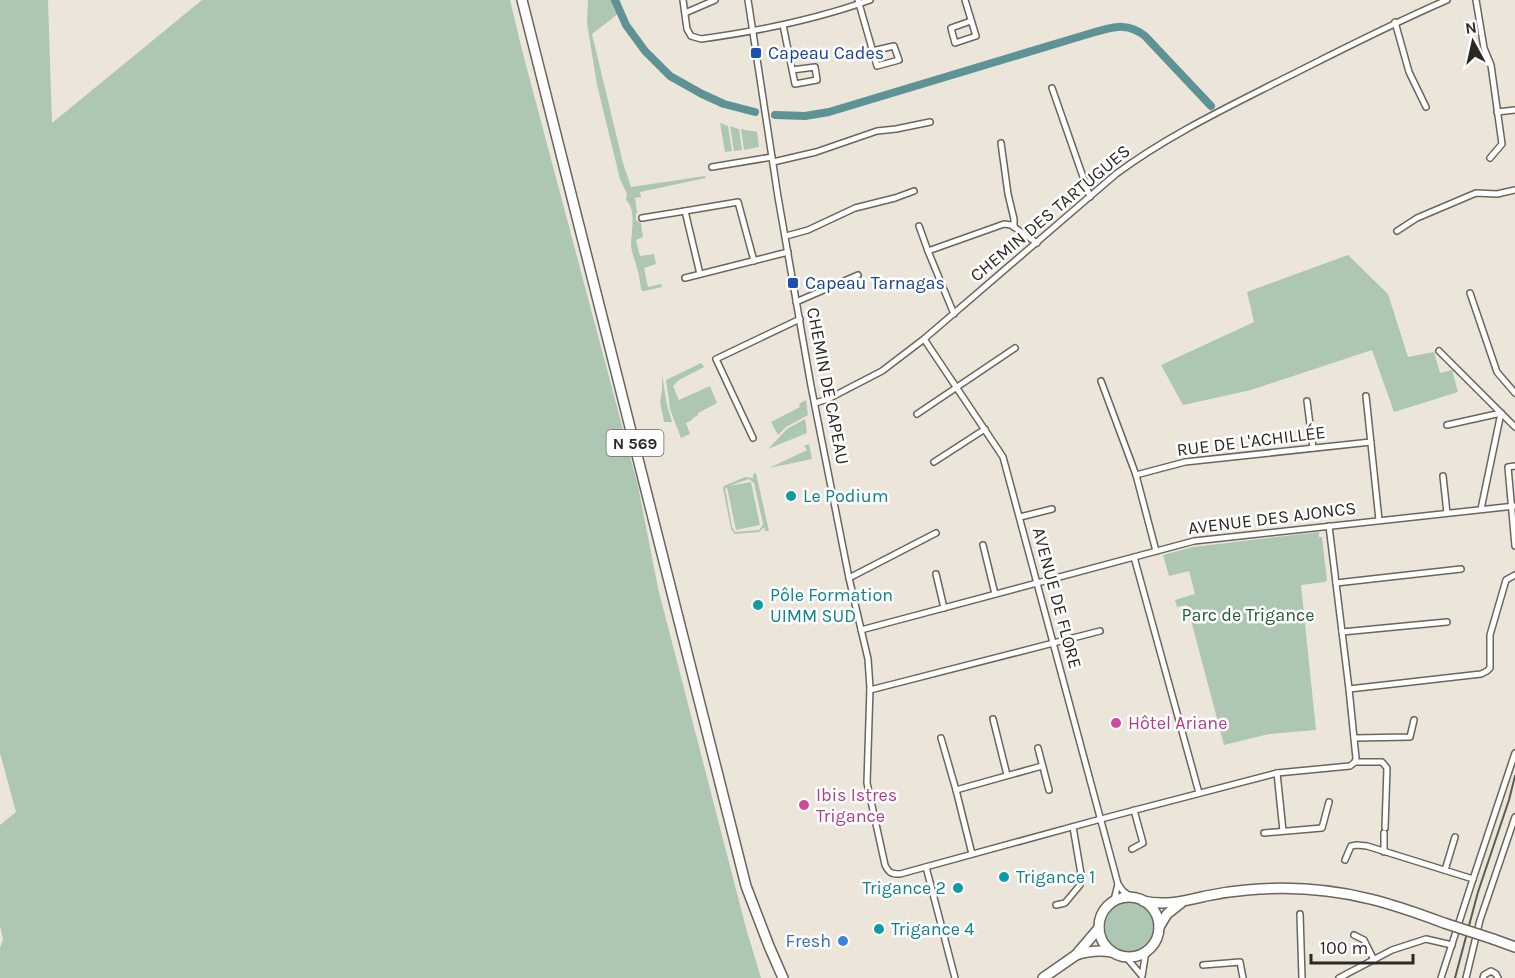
<svg xmlns="http://www.w3.org/2000/svg" width="1515" height="978" viewBox="0 0 1515 978" font-family="Karla,sans-serif">
<style>
.green{fill:#adc7b3;fill-rule:evenodd}
.lines{fill:none;stroke-linecap:round;stroke-linejoin:round}
.canal{stroke:#5e9396;stroke-width:8}
.street-casing{stroke:#6b665b;stroke-width:8}
.primary-casing{stroke:#6b665b;stroke-width:12}
.street{stroke:#fff;stroke-width:5}
.primary{stroke:#fff;stroke-width:9}
.rail{stroke:#5e5a54;stroke-width:2}
.primary-bridge-casing{stroke:#6b665b;stroke-width:12;stroke-linecap:butt}
.primary-bridge{stroke:#fff;stroke-width:9}
.transit-dot{fill:#1a4fb4;stroke:#fff;stroke-width:2}
.culture-dot{fill:#0f9aa8;stroke:#fff;stroke-width:2}
.hotel-dot{fill:#d1479c;stroke:#fff;stroke-width:2}
.shop-dot{fill:#3f7fe0;stroke:#fff;stroke-width:2}
.labels{text-anchor:middle;stroke-width:5;stroke-linejoin:round;paint-order:stroke}
.shield{fill:#fff;stroke:#6b6966;stroke-width:1.5}
.shield-label{font-size:16px;font-weight:bold;fill:#2c2925}
.transit-label{font-size:18px;fill:#164399;stroke:#fff;text-anchor:start}
.street-label{font-size:18px;fill:#2c2925;stroke:#fff}
.culture-label{font-size:18px;fill:#0d838f;stroke:#fff;text-anchor:start}
.park-label{font-size:18px;fill:#215b35;stroke:#fff}
.hotel-label{font-size:18px;fill:#b23c85;stroke:#fff;text-anchor:start}
.shop-label{font-size:18px;fill:#366cbe;stroke:#fff;text-anchor:end}
</style>
<rect width="100%" height="100%" fill="#ece6da"/>
<g class="green">
<polygon points="0,0 48,0 52,123 202,0 510,0 522,50 638,486 658,588 746,928 761,978 0,978 0,948 3,939 0,926 0,825 16,812 0,753"/>
<path d="M588 0H612L618 14 592 34 623 163 631 187 705 176 706 178 640 192 641 197 635 198 637 212 636 214V220L641 223 643 237 636 240 640 256 654 254 656 264 644 268 648 287 661 284 662 287 644 291H642C639 283 640 276 637 268 635 260 632 254 631 245 631 232 637 210 626 200L627 194 620 179 597 85 587 23Z"/>
<polygon points="720,123 728,126 732,151 725,152"/>
<polygon points="730,126 739,129 742,150 734,151"/>
<polygon points="741,129 757,132 759,147 744,150"/>
<polygon points="1348,255 1388,294 1408,357 1434,352 1440,373 1452,370 1458,392 1394,412 1372,350 1251,390 1183,405 1161,365 1254,322 1247,292"/>
<polygon points="701,363 704,367 679,380 673,386 679,400 710,386 717,403 698,413 698,415 692,419 692,420 686,423 690,434 681,438 670,409 666,380"/>
<polygon points="662,375 667,405 672,422 664,422 660,402 662,391"/>
<polygon points="806,400 808,415 786,427 778,435 771,422 800,407 799,404"/>
<polygon points="805,419 807,433 768,449 787,429"/>
<polygon points="809,444 812,459 769,468 807,450 804,446"/>
<path d="M756 473 769 531H765L764 527 759 532 735 534 731 529 723 488 724 486 745 477 753 478V474ZM749 479 754 483 763 524 760 529 758 530 735 532 732 527 726 493 725 489 727 487 736 530 760 525 751 482 729 486Z"/>
<polygon points="1319,532 1319,537 1322,537 1327,580 1325,582 1301,585 1316,730 1269,734 1224,745 1187,605 1177,607 1175,600 1195,594 1189,571 1169,576 1163,555 1193,547"/>
<circle cx="1130" cy="927" r="25"/>
</g>
<g class="lines">
<g class="canal">
<polyline points="615,0 626,25 645,51 670,76 702,94 724,104 755,112"/>
<path d="M775 115 805 116 829 112 1095 32C1114 27 1128 22 1145 36L1211 106"/>
</g>
<defs>
<g id="street">
<path d="M683 0 687 29 691 36 701 39C759 31 815 20 870 0"/>
<path d="M748 0 778 197 811 386 849 578 868 659 870 688 867 783 885 865C889 873 891 874 900 874L1101 819 1277 773 1350 766 1355 762H1382L1387 768 1385 828"/>
<polyline points="858,0 877,66 899,60 894,46 872,51"/>
<polyline points="965,0 976,36 955,43 951,28 971,21"/>
<polyline points="1476,0 1484,48 1491,65 1502,144 1490,158"/>
<polyline points="685,13 715,0"/>
<polyline points="1395,22 1409,72 1426,107"/>
<polyline points="783,25 795,84 817,80 815,67 792,70"/>
<polyline points="1052,88 1090,197"/>
<polyline points="1497,112 1515,110"/>
<polyline points="1001,143 1008,194 1014,219 1014,227"/>
<polyline points="773,162 816,152 877,131 896,129 930,122"/>
<polyline points="712,167 772,157"/>
<polyline points="642,218 685,211"/>
<polyline points="919,226 928,251"/>
<polyline points="1397,231 1417,218 1476,193 1497,194 1515,190"/>
<polyline points="786,236 808,230 855,208 895,198 914,191"/>
<polyline points="700,274 685,211 738,202 754,261"/>
<polyline points="685,278 788,252"/>
<polyline points="1470,293 1497,372 1515,393"/>
<polyline points="796,302 858,275"/>
<polyline points="954,314 928,251 1004,224 1011,225 1037,243"/>
<polyline points="924,339 1003,457 1118,884 1123,891 1132,898"/>
<polyline points="1439,351 1515,427"/>
<polyline points="1101,381 1136,475 1156,551"/>
<polyline points="1366,396 1379,520"/>
<polyline points="1307,401 1313,448"/>
<path d="M815 403 828 399 882 371 924 339 1116 174C1167 136 1226 108 1283 79 1337 52 1391 24 1447 0"/>
<polyline points="917,414 1015,348"/>
<polyline points="1447,425 1501,413"/>
<polyline points="753,438 716,359 800,319"/>
<polyline points="934,462 985,429"/>
<polyline points="1515,466 1508,467 1515,546"/>
<polyline points="1136,475 1185,462 1371,442"/>
<polyline points="1443,476 1447,513"/>
<polyline points="1481,509 1501,413"/>
<polyline points="1020,517 1052,509"/>
<polyline points="1329,526 1349,689 1356,758 1355,762"/>
<polyline points="983,545 995,594"/>
<polyline points="1134,557 1199,793"/>
<polyline points="936,574 944,608"/>
<polyline points="849,578 936,533"/>
<polyline points="1336,583 1461,569"/>
<polyline points="861,630 1194,541 1515,506"/>
<polyline points="1342,632 1447,622"/>
<polyline points="1349,689 1481,674 1487,671 1490,668 1490,635 1506,580 1515,575"/>
<polyline points="870,690 1100,631"/>
<polyline points="993,719 1007,775"/>
<polyline points="941,738 956,790"/>
<polyline points="1354,738 1410,737 1414,720"/>
<polyline points="1038,748 1049,790"/>
<polyline points="1277,773 1283,831"/>
<polyline points="1264,833 1322,828 1329,802"/>
<polyline points="1132,849 1143,843 1134,810"/>
<polyline points="1384,852 1384,833"/>
<polyline points="972,854 956,790 1042,766"/>
<polyline points="1345,860 1351,846 1357,845 1367,846 1473,879"/>
<polyline points="926,867 955,978"/>
<polyline points="1445,870 1455,837"/>
<polyline points="1112,903 1114,900 1118,884"/>
<polyline points="1056,905 1065,903 1080,885 1081,874 1073,827"/>
<polyline points="1300,914 1302,978"/>
<polyline points="1354,935 1364,940 1374,960"/>
<polyline points="1126,957 1142,976 1146,951"/>
<polyline points="1203,965 1240,962 1243,978"/>
<polyline points="1339,978 1392,950 1426,939 1452,945"/>
<polyline points="1441,978 1473,879 1515,753"/>
<polyline points="1466,978 1480,920 1515,817"/>
<polyline points="1483,978 1484,975 1491,971 1496,974 1498,978"/>
</g>
<g id="primary">
<polyline points="522,0 746,886 769,946 783,978"/>
<circle cx="1129" cy="927" r="30"/>
<path d="M1143 901C1166 906 1185 901 1206 896 1220 893 1234 891 1247 890 1289 886 1330 889 1370 899 1395 905 1420 914 1444 923"/>
<polyline points="1159,927 1167,914 1181,903"/>
<polyline points="1493,939 1515,947"/>
<path d="M1076 955C1088 951 1099 950 1112 952"/>
<polyline points="1043,978 1076,955 1099,928"/>
</g>
</defs>
<use href="#street" class="street-casing"/>
<use href="#primary" class="primary-casing"/>
<use href="#street" class="street"/>
<use href="#primary" class="primary"/>
<polyline class="rail" points="1455,978 1478,892 1509,800 1515,776"/>
<defs>
<polyline id="primary-bridge" points="1444,923 1493,939"/>
</defs>
<use href="#primary-bridge" class="primary-bridge-casing"/>
<use href="#primary-bridge" class="primary-bridge"/>
</g>
<g class="transit-dot">
<rect x="750" y="47" width="12" height="12" rx="3"/>
<rect x="787" y="277" width="12" height="12" rx="3"/>
</g>
<g class="culture-dot">
<circle cx="791" cy="496" r="6"/>
<circle cx="758" cy="605" r="6"/>
<circle cx="1004" cy="877" r="6"/>
<circle cx="958" cy="888" r="6"/>
<circle cx="879" cy="929" r="6"/>
</g>
<g class="hotel-dot">
<circle cx="1116" cy="723" r="6"/>
<circle cx="804" cy="805" r="6"/>
</g>
<circle class="shop-dot" cx="843" cy="941" r="6"/>
<g class="labels">
<rect class="shield" x="606.5" y="430" width="57" height="26" rx="4.5"/>
<g class="shield-label">
<text x="635" y="449">N 569</text>
</g>
<g class="transit-label">
<text x="768" y="59">Capeau Cades</text>
<text x="805" y="289">Capeau Tarnagas</text>
</g>
<g class="street-label">
<text transform="translate(1050 213) rotate(-40)" y="6">CHEMIN DES TARTUGUES</text>
<text transform="translate(828 386) rotate(79)" y="6">CHEMIN DE CAPEAU</text>
<text transform="translate(1251 441) rotate(-7)" y="6">RUE DE L'ACHILLÉE</text>
<text transform="translate(1272 518) rotate(-7)" y="6">AVENUE DES AJONCS</text>
<text transform="translate(1057 598) rotate(75)" y="6">AVENUE DE FLORE</text>
</g>
<g class="culture-label">
<text x="803" y="502">Le Podium</text>
<text x="770" y="601">Pôle Formation<tspan x="770" dy="21">UIMM SUD</tspan></text>
<text x="1016" y="883">Trigance 1</text>
<text x="946" y="894" text-anchor="end">Trigance 2</text>
<text x="891" y="935">Trigance 4</text>
</g>
<g class="park-label">
<text x="1248" y="621">Parc de Trigance</text>
</g>
<g class="hotel-label">
<text x="1128" y="729">Hôtel Ariane</text>
<text x="816" y="801">Ibis Istres<tspan x="816" dy="21">Trigance</tspan></text>
</g>
<g class="shop-label">
<text x="831" y="947">Fresh</text>
</g>
</g>
<g transform="translate(1473 42) rotate(352)" stroke="#ffffff" stroke-width="4.5" paint-order="stroke">
<path d="M0-4.5L10 22L0 15L-10 22Z" fill="#2c2925"/>
<text y="-9" font-size="16" font-weight="bold" text-anchor="middle" fill="#2c2925">N</text>
</g>
<path d="M1311 954v9h102v-9" fill="none" stroke="#2c2925" stroke-width="3"/>
<text x="1320" y="954" font-size="18" fill="#2c2925" stroke="#ffffff" stroke-width="4.5" paint-order="stroke">100 m</text>
</svg>
